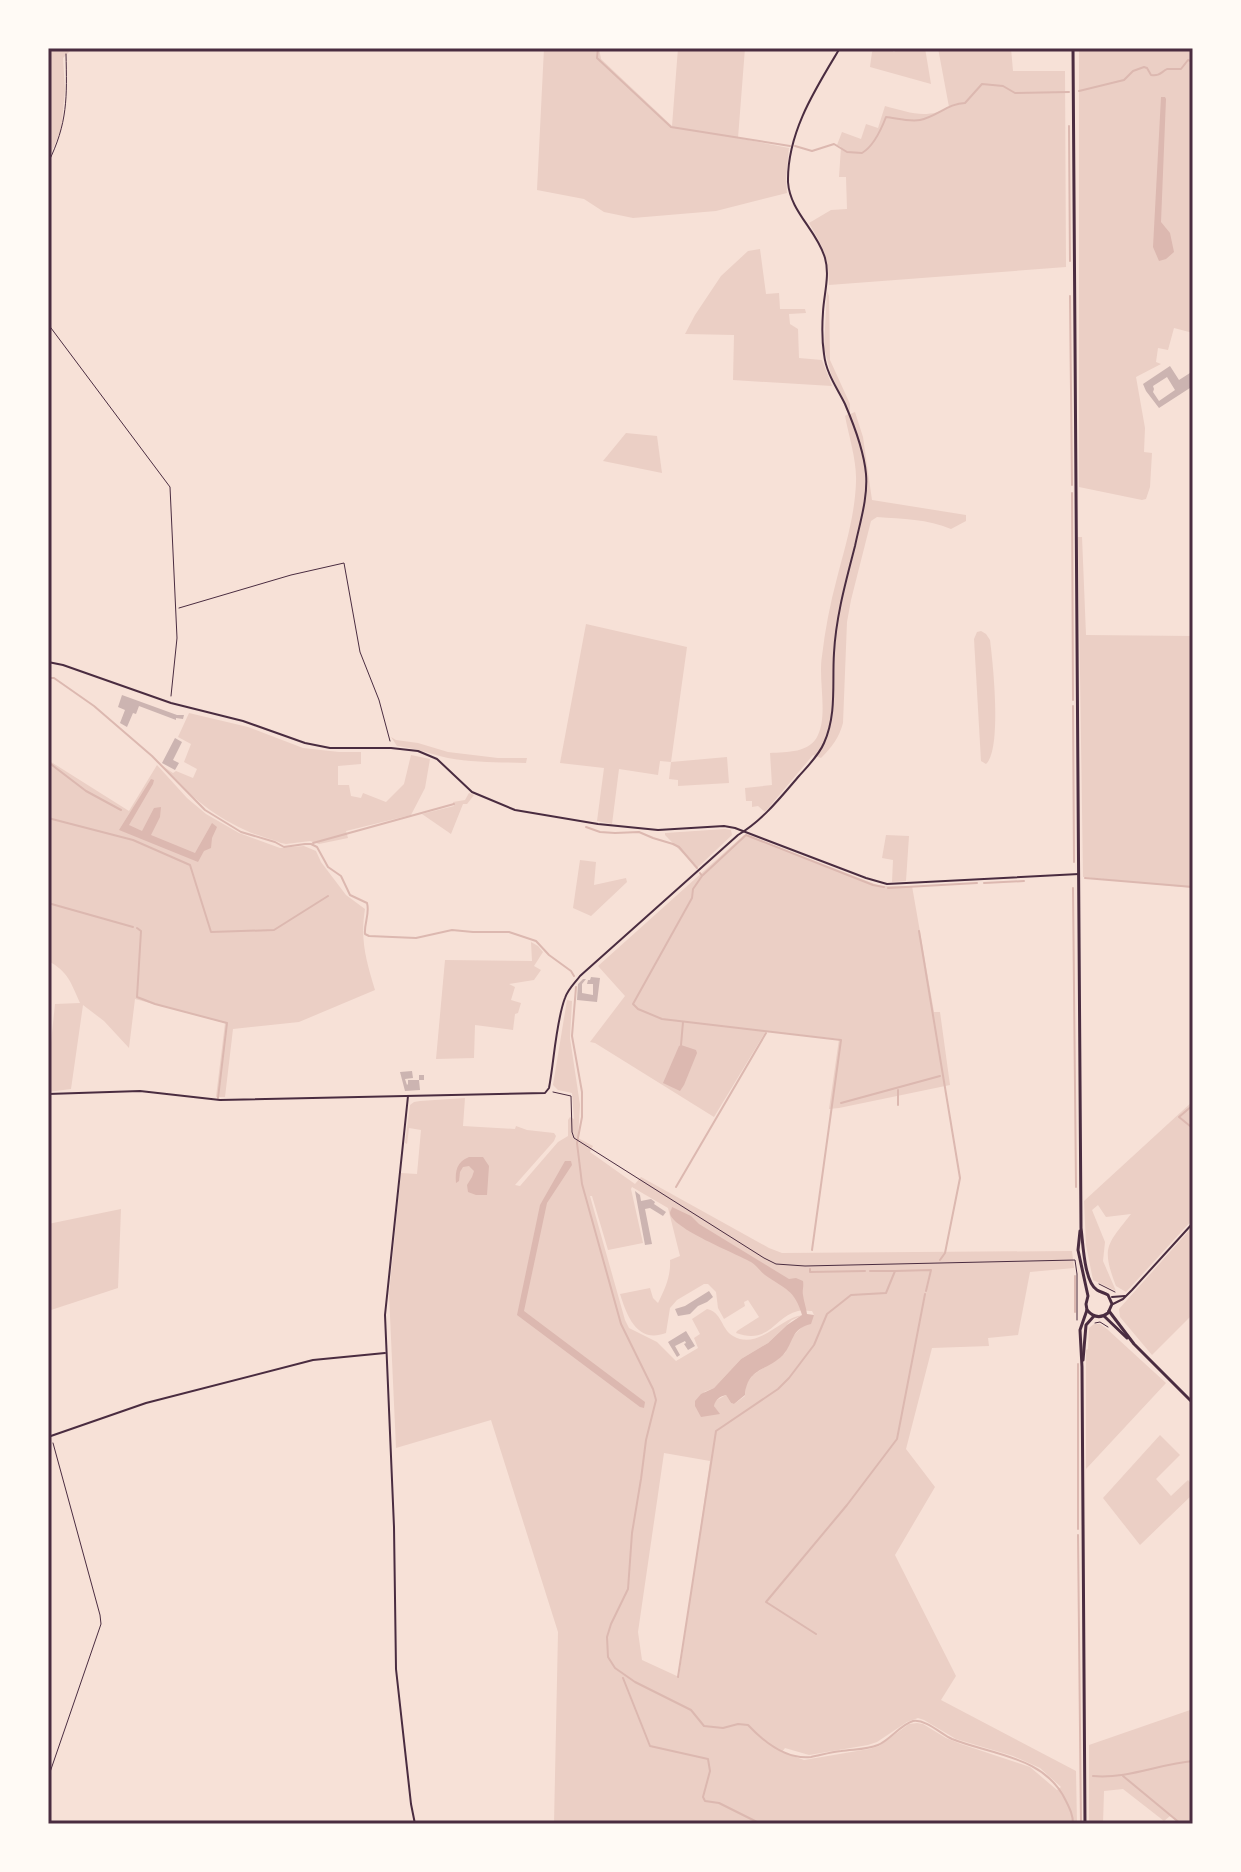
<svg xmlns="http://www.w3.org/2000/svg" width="1241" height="1872" viewBox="0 0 1241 1872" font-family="Jost,sans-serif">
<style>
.green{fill:#ebcfc5;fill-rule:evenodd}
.water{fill:#dcb8b0}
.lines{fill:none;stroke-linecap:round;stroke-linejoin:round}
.stream{stroke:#dcb8b0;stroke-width:2}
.building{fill:#ccb4b1;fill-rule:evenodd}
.path{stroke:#4a2c40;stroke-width:1}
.minor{stroke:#4a2c40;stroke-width:2}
.secondary{stroke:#4a2c40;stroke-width:3}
.neatline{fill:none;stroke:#4a2c40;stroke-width:3}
</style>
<rect width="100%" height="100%" fill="#f7e1d7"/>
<g class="green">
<polygon points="48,48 73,48 63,58 65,90 61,130 48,160"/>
<polygon points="544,48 599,48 601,59 672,126 678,48 745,48 738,138 789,148 786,179 787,193 716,211 633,218 604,212 584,199 537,190"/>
<polygon points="875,48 889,48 894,52 898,48 925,48 931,84 870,67 872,52"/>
<path d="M938 48H1011L1013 71H1065L1066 267 829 285C829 256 823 248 809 223L831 210 847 209 846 177H839L841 147 837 145 842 132 861 139 866 124 878 128 885 106C908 112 927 120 949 107Z"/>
<polygon points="1079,48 1193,48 1193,333 1174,328 1168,350 1158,348 1156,362 1161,364 1136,377 1145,428 1144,452 1152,453 1150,487 1146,499 1142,500 1079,487"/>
<polygon points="760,249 766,294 779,293 780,309 805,309 806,313 789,314 790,324 798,329 799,358 822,360 832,386 733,380 734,335 685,334 695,315 721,276 748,251"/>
<path d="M827 291 829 296 830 360 850 404V414L855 412 863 437 872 500 966 515V521L951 529C928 519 902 519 877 517L871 521 851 600 847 622 843 723C839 738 832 747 821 758L813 755 765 812 758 806 752 807V801H746L745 788 772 785 770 753C787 752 810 753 818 735 828 714 818 680 822 656 825 630 830 604 837 578 845 547 855 515 856 482 857 461 849 437 845 416L848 414 831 374 824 348Z"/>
<polygon points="626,433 657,436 662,473 603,461"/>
<polygon points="1078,537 1082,537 1086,635 1193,636 1193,888 1083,877"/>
<polygon points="586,624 687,647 671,762 727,757 729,783 678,786 678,780 669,779 671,762 660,761 658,775 619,769 612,824 597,821 604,768 560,763"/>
<path d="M981 631 986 634 990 640C993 664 1002 749 986 764L981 761 974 639 977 632Z"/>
<path d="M189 713 248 727 303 748 339 752H361V764L338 766V785H349L351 796 361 798 363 793 386 802 404 784 411 755 430 759 425 788 411 815 346 831 348 838 319 844 310 841 286 844 281 843C269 838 257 836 245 830 207 812 190 795 161 765L173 773 176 771 193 778 197 769 184 762 191 744 178 737Z"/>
<path d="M391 737 396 740 418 743 448 752 498 758H527L526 763C501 762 473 763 448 758 431 754 415 748 397 746Z"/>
<path d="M48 760 129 811 157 765 187 798 206 814 239 833 280 848 304 846 316 851 321 862 346 895 365 909C360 940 366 960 375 990L299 1022 233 1029 225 1097H216L225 1023 135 999 129 1048 104 1021 83 1005 71 1089 48 1092V1071L55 1004 80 1003C71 983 68 971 48 961Z"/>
<polygon points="469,793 474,795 467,804 463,804 451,834 422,814 454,806 453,802 465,800"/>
<polygon points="725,829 731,830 732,835 697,868 665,835 665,833"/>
<polygon points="744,835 747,835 880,886 912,886 934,1012 940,1012 950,1085 839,1108 829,1109 839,1039 766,1031 714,1117 595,1043 590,1042 625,996 598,966"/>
<polygon points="886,835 909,836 906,881 892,882 893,860 882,858"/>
<polygon points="580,860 596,862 594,885 626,878 627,882 591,916 573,908"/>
<polygon points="531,942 538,946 543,952 534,966 541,970 534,980 509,984 515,987 511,1000 521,1003 518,1013 515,1014 513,1030 475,1025 474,1058 436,1059 445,960 532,961"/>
<path d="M567 1000 572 1001 570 1038 580 1105 578 1138 593 1146 590 1152 635 1184 641 1177 769 1248 782 1253 1072 1251 1074 1268 1030 1272 1018 1335 988 1338 989 1346 932 1348 906 1449 935 1487 895 1555 956 1676 941 1700 1076 1771 1077 1824H554L558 1632 491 1420 396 1448 389 1294 401 1173 417 1174 421 1130 409 1128 407 1144 405 1143 410 1105 414 1102 420 1101 465 1098 463 1126 515 1129 516 1126 527 1130 554 1133 556 1136 554 1141 515 1185 520 1186 558 1142 568 1136V1120L570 1117 574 1119 572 1093 558 1090 553 1085ZM632 1187 668 1208 680 1256 670 1260C671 1276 665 1289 658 1303L653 1298 650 1288 620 1294C627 1316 637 1344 666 1333L670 1308 677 1300 704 1284H708L716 1292 718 1308 724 1319 745 1306 744 1302 748 1300 759 1317 737 1331 736 1333C770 1345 775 1316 798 1311 803 1310 808 1311 812 1311L814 1315 792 1337 785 1353 753 1375 746 1384 745 1396 734 1404 731 1403 726 1395 715 1401 714 1406 719 1414 704 1392 714 1388 741 1359 768 1343 792 1320 803 1315C781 1317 758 1351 733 1336 721 1329 722 1312 707 1309L692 1319 700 1334 694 1338 698 1348 676 1361 657 1342 629 1328 625 1320 590 1196H592L608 1250 643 1243 631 1189ZM664 1453 710 1461 679 1677 642 1660 638 1632ZM918 1718 924 1720 956 1739 1013 1756 1040 1768 1061 1787 1057 1790 1030 1767 961 1744 946 1738 923 1724 917 1723 909 1724 879 1746 869 1749 804 1760 782 1752 785 1748 809 1755 868 1745 877 1742 907 1722Z"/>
<path d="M1193 1101V1219L1126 1292 1116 1286C1101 1247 1107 1245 1131 1214L1106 1217 1098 1205 1092 1210 1105 1242 1103 1261 1116 1291 1093 1280 1086 1245 1084 1201Z"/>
<polygon points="121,1209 118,1288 48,1311 48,1224"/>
<polygon points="1193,1226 1193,1314 1152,1355 1120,1317 1119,1309"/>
<polygon points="1094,1324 1100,1324 1107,1329 1166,1383 1086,1469 1086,1350 1088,1349 1089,1328"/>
<polygon points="1160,1435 1180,1455 1156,1479 1171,1496 1188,1480 1193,1486 1193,1494 1140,1545 1103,1498"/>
<polygon points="1193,1709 1193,1824 1180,1824 1170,1816 1164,1821 1123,1789 1104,1791 1103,1824 1089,1824 1089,1745"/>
</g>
<g class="water">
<polygon points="1161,97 1165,97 1166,99 1161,222 1170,233 1174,252 1166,259 1159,261 1153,247"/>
<polygon points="151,779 154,780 153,784 129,825 142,831 154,808 161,807 160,817 151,835 195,853 212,823 217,827 212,838 211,848 204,851 198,862 119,830"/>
<polygon points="681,1045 696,1050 697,1053 684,1085 680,1091 663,1083 679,1046"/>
<path d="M469 1157H483L489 1166 487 1195H476L468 1192 467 1185 472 1177 474 1171 469 1166 463 1167 460 1172 459 1181 456 1183C455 1170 457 1162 469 1157Z"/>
<polygon points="565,1161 571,1161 572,1165 547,1203 524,1311 645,1402 644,1408 640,1407 517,1315 540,1205"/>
<path d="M672 1207 691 1216 699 1224 789 1279 796 1278 803 1281C804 1287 802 1290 803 1295 804 1302 806 1307 807 1314L814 1315 811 1324C790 1329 794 1343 783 1355 767 1371 747 1368 745 1395L734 1404 731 1403 726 1395C719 1397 716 1399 714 1406L720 1414 701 1417 695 1406V1401L701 1394 714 1388 741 1359 768 1343 787 1325 802 1315C795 1290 785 1289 765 1275 760 1271 756 1265 751 1262 737 1254 671 1228 670 1213 670 1211 672 1209 672 1207Z"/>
</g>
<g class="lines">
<g class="stream">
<polyline points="598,48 597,58 671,127 790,146"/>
<path d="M1079 91 1124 80 1133 71 1144 67 1147 68 1151 75C1160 76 1160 73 1167 69H1181L1188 60 1193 62"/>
<polyline points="1069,126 1070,261"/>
<path d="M795 146 812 151 834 144 847 152 862 153C874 146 881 130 886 117 896 118 909 122 920 120 936 117 949 103 965 103L982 84 1003 86 1015 93 1069 92"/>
<polyline points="1070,296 1072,485"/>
<polyline points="1072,493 1073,700"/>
<path d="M48 678H54L94 706 152 756 205 810 241 832 275 842 284 847 305 844H311L317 847 328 867 341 876 350 895 367 903C370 914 364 923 365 934L369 936 416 938 452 930 473 932H509L536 941 549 955 571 971 574 976"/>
<polyline points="1073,706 1074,862"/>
<polyline points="48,762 86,791 121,810"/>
<polyline points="48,818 133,840 190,865 211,932 274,930 328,896"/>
<polyline points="586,827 600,832 615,833 639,832 653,838 673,844 679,847 697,868"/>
<polyline points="313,843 454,804"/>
<polyline points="700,873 702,876 693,889 692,898 633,1004 638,1009 662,1019 841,1040 812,1250"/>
<polyline points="703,875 746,835 873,885 884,887"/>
<polyline points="1085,878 1193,887"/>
<polyline points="984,883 1024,881"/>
<polyline points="888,888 977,883"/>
<polyline points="1073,888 1076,1187"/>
<polyline points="48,903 133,927"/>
<polyline points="137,928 141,931 137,997 155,1004 227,1023 218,1098"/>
<polyline points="919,931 960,1178 945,1253 940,1260"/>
<path d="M576 987 572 1036 582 1092V1117L577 1143 582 1184 621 1324 653 1389 656 1400 646 1440 641 1479 632 1533 628 1589 611 1624 607 1637 608 1657 615 1668 635 1682 691 1710 704 1726 723 1728 738 1724 748 1725C764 1742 786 1760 811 1757 821 1755 831 1752 841 1751 853 1749 866 1750 878 1745 890 1740 900 1725 913 1721 926 1719 941 1734 952 1739 992 1755 1045 1756 1066 1801 1070 1809 1073 1815 1073 1824"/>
<polyline points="681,1045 683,1022"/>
<polyline points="841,1103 940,1076"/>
<polyline points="898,1105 898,1090"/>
<polyline points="1190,1126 1179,1117 1193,1105"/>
<polyline points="676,1187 766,1033"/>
<polyline points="810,1269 810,1272 865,1271"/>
<polyline points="895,1271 931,1270 926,1291"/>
<polyline points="1075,1312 1075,1276"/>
<polyline points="1078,1364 1078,1529"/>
<polyline points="1078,1535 1081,1824"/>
<polyline points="816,1634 766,1602 847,1505 897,1439 925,1294"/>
<polyline points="678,1677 716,1431 778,1389 789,1378 814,1345 827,1314 851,1295 886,1293 895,1271 870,1271"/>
<polyline points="623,1678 650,1746 708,1759 710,1771 703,1797 705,1801 719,1803 761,1824"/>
<path d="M1093 1776C1128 1779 1159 1764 1193 1761"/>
<polyline points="1123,1776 1181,1824"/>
</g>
</g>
<g class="building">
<path d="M1170 366 1179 380 1190 373 1193 377V386L1159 408 1146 391 1143 384ZM1167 377 1175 390 1159 401 1153 392 1154 389 1153 386Z"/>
<polygon points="122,695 177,715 184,715 183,719 176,718 176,720 139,706 136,714 133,713 127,727 120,723 125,710 118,707"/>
<polygon points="175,738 182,742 173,760 179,763 175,770 162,763"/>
<polygon points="591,977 600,978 597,1002 577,1000 578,984 583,979 586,979 582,984 582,993 593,995 593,984 587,984 588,980 590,980"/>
<polygon points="412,1071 413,1078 405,1079 407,1085 408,1084 408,1080 419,1080 419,1075 424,1075 424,1080 419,1080 420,1090 405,1091 400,1072"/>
<polygon points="635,1191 640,1195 641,1201 651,1199 655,1202 654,1204 666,1212 663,1216 650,1208 645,1209 652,1244 645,1245"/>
<polygon points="709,1291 713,1297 707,1302 698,1306 690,1314 678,1316 675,1309 685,1306"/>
<polygon points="686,1331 695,1346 688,1350 684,1344 686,1343 685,1341 675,1346 680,1355 677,1357 668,1342"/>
</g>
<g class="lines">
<g class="path">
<path d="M48 163C68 123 67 97 66 54"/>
<polyline points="48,324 170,487 177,638 171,696"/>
<polyline points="179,608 291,575 344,563 360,652 379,700 390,741"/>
<polyline points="553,1092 571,1096 572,1132 574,1138 764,1258 776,1264 805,1266 1075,1260 1077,1274 1077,1320"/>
<polyline points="1099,1284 1115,1292"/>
<polyline points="1095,1323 1100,1322 1108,1327"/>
<polyline points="48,1778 101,1624 100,1615 53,1443"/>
</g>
<g class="minor">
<polyline points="48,662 63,665 171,703 243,721 305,743 330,748 391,748 418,751 437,759 472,792 515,810 598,824 658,830 724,826 735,828 866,878 887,884 1079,874"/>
<path d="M48 1094 140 1091 220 1100 545 1093 549 1088C554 1062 556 1021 565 998 568 989 575 983 580 976L738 835C763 820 780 798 799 776 808 766 819 755 824 743 837 714 832 683 834 653 836 616 846 581 855 546 860 522 868 498 866 474 864 451 854 425 845 404 837 388 826 373 824 354 822 341 822 326 823 312 824 294 830 275 825 258 817 230 790 212 788 182 787 132 816 88 840 48"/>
<polyline points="408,1096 385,1315 394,1527 396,1669 411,1804 415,1824"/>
<polyline points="1112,1297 1125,1296"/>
<polyline points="1113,1304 1123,1299 1132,1290 1193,1223"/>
<polyline points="48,1437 146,1403 313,1360 385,1353"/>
</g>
<g class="secondary">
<path d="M1073 48 1081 1228C1083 1242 1084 1282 1097 1290 1100 1292 1105 1293 1108 1295L1112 1304 1108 1313C1100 1319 1093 1317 1087 1310"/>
<polyline points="1080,1231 1078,1250 1088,1296 1086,1304 1087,1310 1080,1330 1082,1367 1085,1824"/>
<polyline points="1109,1311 1134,1344 1193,1403"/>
<polyline points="1104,1316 1127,1338"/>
<polyline points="1083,1360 1086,1325 1094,1316"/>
</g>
</g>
<rect width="1241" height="1872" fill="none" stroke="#fffaf5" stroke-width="100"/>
<rect x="50" y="50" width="1141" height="1772" class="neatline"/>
</svg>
